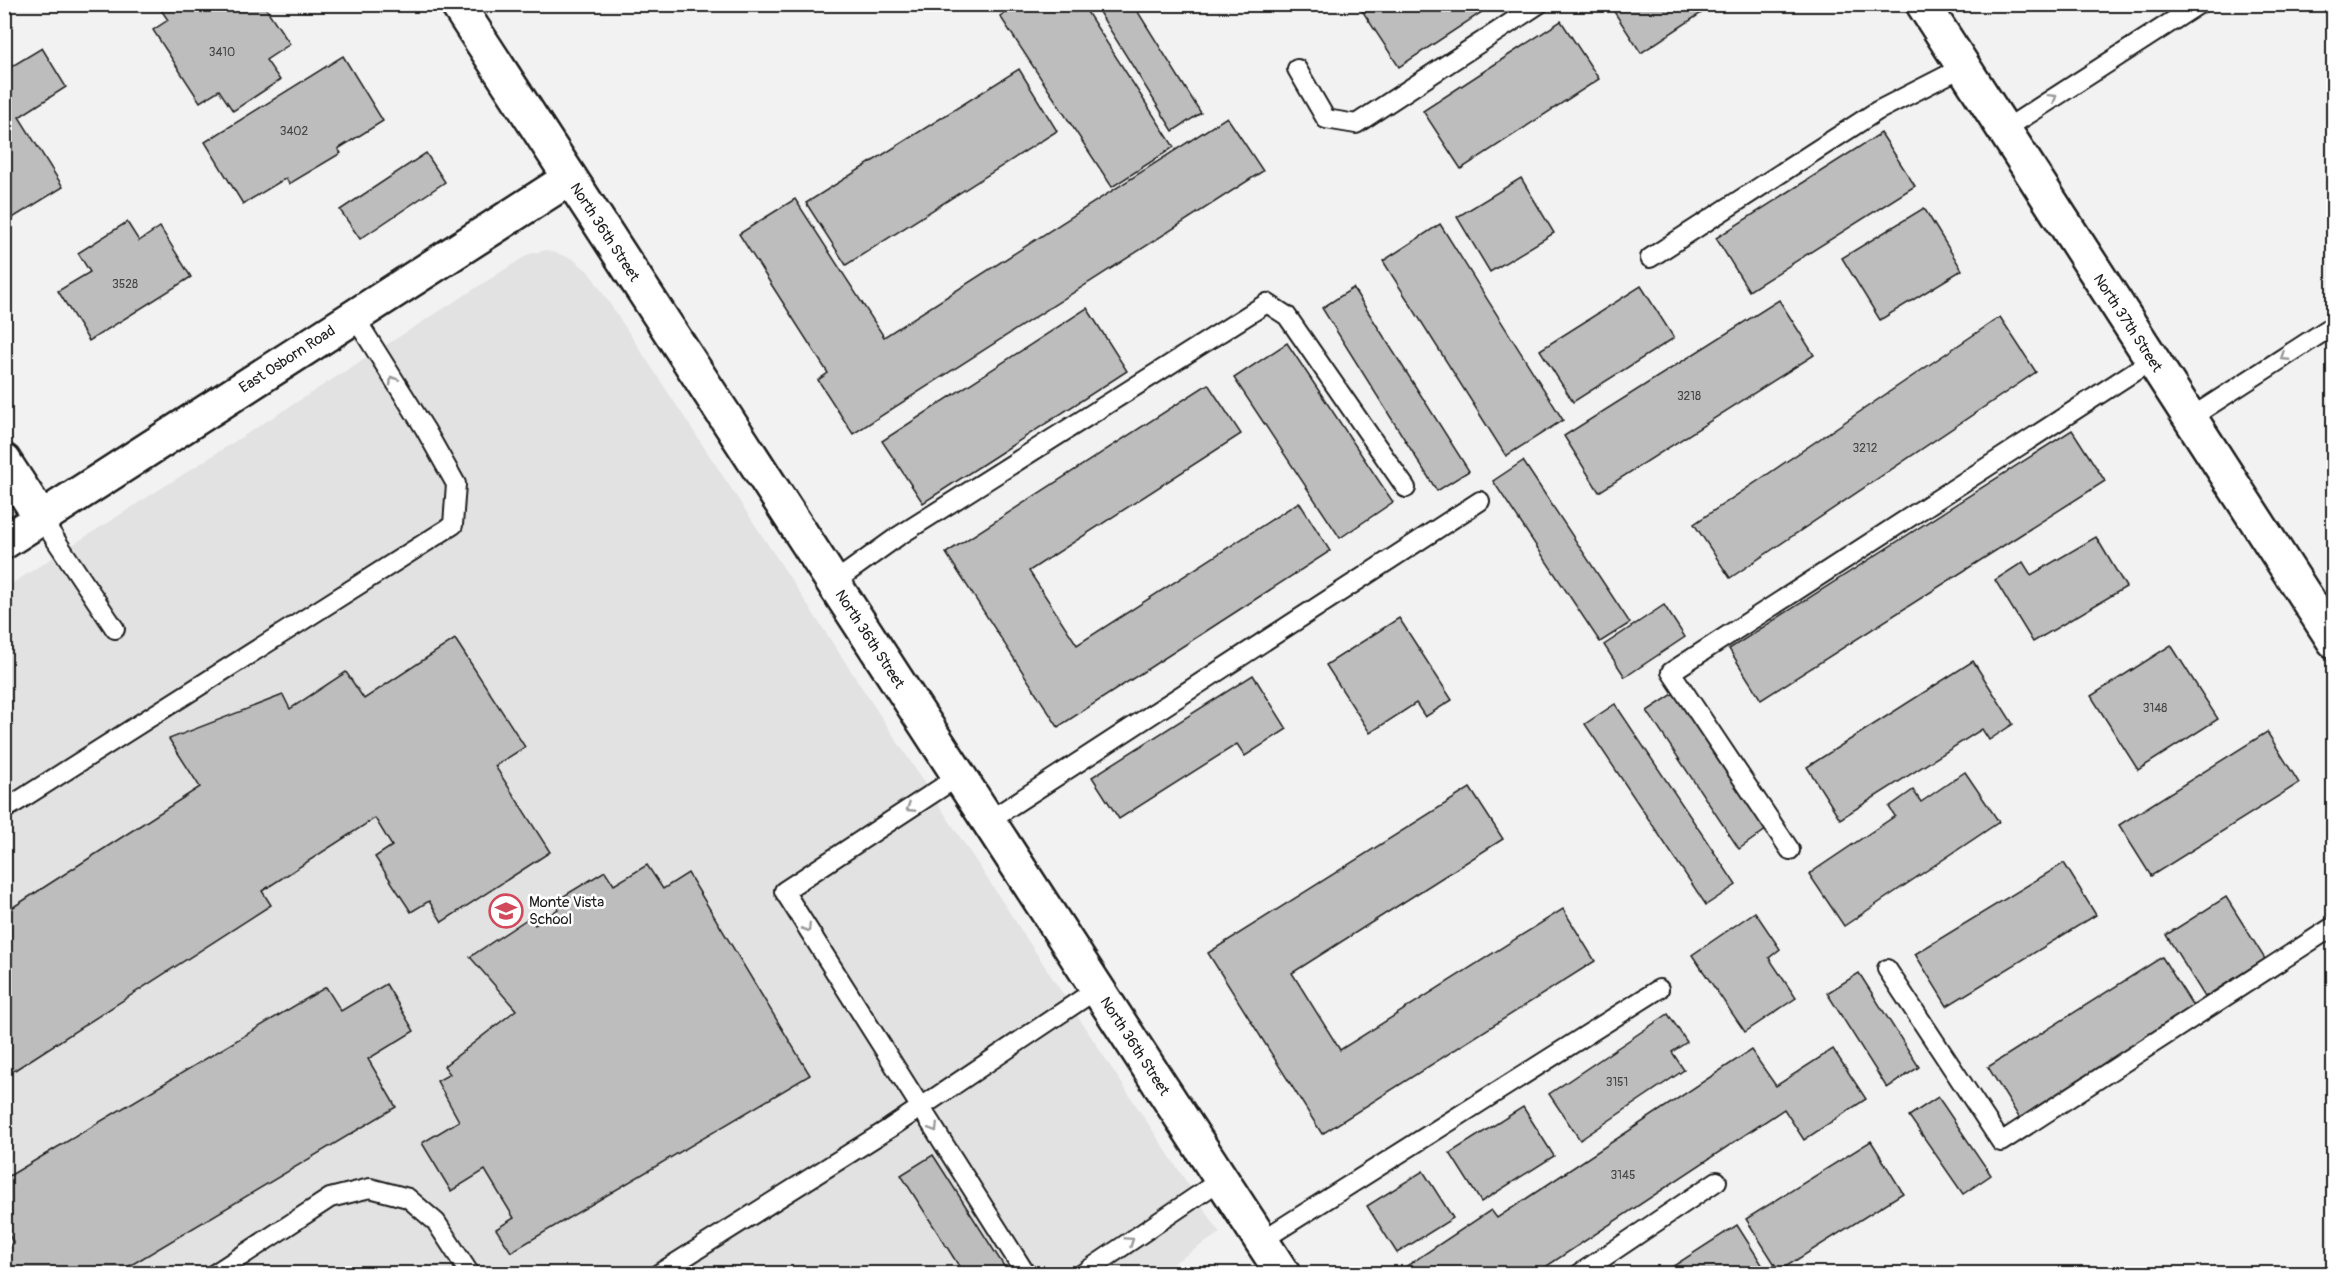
<svg xmlns="http://www.w3.org/2000/svg" width="2338" height="1278" viewBox="0 0 2338 1278" font-family="Pangolin,sans-serif">
<style>
.built{fill:#e2e2e2}
.building{fill:#bdbdbd;stroke:#1c1c1c;stroke-width:1.5}
.lines{fill:none;stroke-linecap:round;stroke-linejoin:round}
.service-casing{stroke:#1c1c1c;stroke-width:22}
.minor-casing{stroke:#1c1c1c;stroke-width:38}
.secondary-casing{stroke:#1c1c1c;stroke-width:38}
.service{stroke:#fff;stroke-width:18}
.minor{stroke:#fff;stroke-width:33}
.secondary{stroke:#fff;stroke-width:33}
.oneway{stroke:#999}
.labels{text-anchor:middle;stroke-width:5;stroke-linejoin:round;paint-order:stroke}
.number-label{font-size:12px;fill:#444}
.street-label{font-size:15px;fill:#1c1c1c;stroke:#fff}
.poi-label{font-size:15px;fill:#1c1c1c;stroke:#fff;text-anchor:start}
</style>
<rect width="100%" height="100%" fill="#f2f2f2"/>
<filter id="ink" filterUnits="userSpaceOnUse"><feTurbulence type="fractalNoise" baseFrequency=".0167" numOctaves="2"/><feDisplacementMap in="SourceGraphic" scale="12" xChannelSelector="R" yChannelSelector="G"/><feConvolveMatrix kernelMatrix="1 2 1 2 8 2 1 2 1" color-interpolation-filters="sRGB"/></filter>
<g filter="url(#ink)">
<polygon class="built" points="547,250 573,259 589,272 1220,1233 1157,1274 5,1274 5,588 529,254"/>
<g class="building">
<polygon points="157,4 263,4 290,44 266,60 280,80 233,111 219,90 200,102 153,30 168,20"/>
<polygon points="1018,4 1082,4 1174,147 1112,187 1000,16"/>
<polygon points="1094,4 1133,4 1201,113 1173,131"/>
<polygon points="1367,4 1494,4 1399,67 1361,9"/>
<polygon points="1609,4 1715,4 1641,53"/>
<polygon points="1561,21 1599,79 1461,169 1423,111"/>
<polygon points="42,48 66,87 19,117 63,187 11,219 4,209 4,71"/>
<polygon points="343,56 383,121 338,149 341,153 289,184 286,178 243,204 205,142"/>
<polygon points="1019,69 1057,131 846,265 806,203"/>
<polygon points="1227,117 1263,171 853,434 818,380 828,373 739,234 795,199 884,337"/>
<polygon points="1881,133 1915,186 1749,291 1716,238"/>
<polygon points="426,153 445,182 360,239 340,210"/>
<polygon points="1521,178 1554,233 1490,272 1457,217"/>
<polygon points="1924,208 1962,270 1880,320 1842,258"/>
<polygon points="127,222 139,241 160,227 191,277 89,341 58,291 90,272 78,253"/>
<polygon points="1440,224 1563,420 1506,456 1383,261"/>
<polygon points="1641,286 1674,338 1573,402 1540,350"/>
<polygon points="1353,288 1469,471 1437,491 1322,308"/>
<polygon points="1779,300 1814,355 1599,492 1564,436"/>
<polygon points="1087,308 1127,371 923,503 882,441"/>
<polygon points="2000,317 2036,372 1730,578 1694,524"/>
<polygon points="1287,343 1393,502 1340,538 1234,378"/>
<polygon points="1208,384 1241,434 1029,571 1077,645 1299,502 1330,551 1058,727 946,553"/>
<polygon points="2072,430 2105,481 1761,700 1729,649"/>
<polygon points="1523,461 1630,623 1600,642 1493,481"/>
<polygon points="2096,537 2126,587 2033,642 1995,580 2023,562 2031,575"/>
<polygon points="1664,605 1685,637 1625,677 1604,645"/>
<polygon points="1399,618 1452,700 1425,717 1416,703 1370,733 1326,665"/>
<polygon points="455,639 525,747 495,766 550,852 442,922 429,901 411,912 375,857 392,846 375,818 262,891 271,905 4,1077 4,913 200,787 169,739 283,695 290,709 346,672 364,699"/>
<polygon points="2171,645 2218,719 2138,770 2091,696"/>
<polygon points="1973,661 2013,724 1989,740 1982,729 1840,819 1807,767"/>
<polygon points="1253,675 1287,729 1245,756 1237,744 1119,819 1092,777"/>
<polygon points="1676,692 1767,829 1739,849 1647,711"/>
<polygon points="1615,704 1736,885 1706,905 1585,724"/>
<polygon points="2267,732 2299,783 2151,876 2119,825"/>
<polygon points="1965,772 1999,822 1844,926 1809,874 1895,816 1889,807 1913,790 1921,802"/>
<polygon points="1470,788 1503,839 1292,973 1340,1050 1563,909 1595,961 1322,1134 1208,953"/>
<polygon points="2064,863 2096,915 1947,1006 1915,954"/>
<polygon points="647,865 663,889 688,873 810,1075 511,1252 496,1229 514,1218 485,1170 451,1191 422,1143 459,1121 437,1081 450,1074 444,1066 516,1010 470,957 530,917 535,925 558,909 554,902 605,871 614,885"/>
<polygon points="2226,897 2265,959 2205,997 2166,935"/>
<polygon points="1755,912 1780,949 1769,958 1796,998 1745,1032 1692,955"/>
<polygon points="2162,957 2195,1009 2020,1119 1988,1067"/>
<polygon points="1859,973 1919,1067 1887,1088 1827,993"/>
<polygon points="386,984 414,1031 368,1059 396,1107 116,1274 13,1274 4,1259 4,1249 14,1243 4,1228 4,1179 326,987 341,1011"/>
<polygon points="1668,1014 1687,1042 1672,1052 1684,1070 1580,1140 1549,1094"/>
<polygon points="1833,1049 1866,1099 1804,1140 1784,1109 1535,1274 1399,1271 1491,1210 1497,1218 1751,1050 1776,1086"/>
<polygon points="1938,1097 1991,1175 1963,1194 1909,1116"/>
<polygon points="1523,1107 1554,1156 1481,1202 1450,1153"/>
<polygon points="1871,1141 1903,1193 1779,1271 1746,1219"/>
<polygon points="933,1155 1009,1274 964,1274 901,1175"/>
<polygon points="1423,1171 1453,1218 1397,1253 1367,1206"/>
<polygon points="1737,1225 1768,1274 1661,1274"/>
</g>
<g class="lines">
<defs>
<g id="service">
<polyline points="1297,69 1326,119 1356,124 1539,4"/>
<polyline points="2004,130 2199,4"/>
<polyline points="1650,258 1877,111 1963,67"/>
<polyline points="2190,418 2334,325"/>
<polyline points="41,518 115,629"/>
<polyline points="833,583 897,537 1267,303 1287,316 1406,488"/>
<polyline points="959,776 784,891 1026,1274"/>
<polyline points="4,810 453,525 456,484 425,429 354,316"/>
<polyline points="988,821 1480,501"/>
<polyline points="1790,850 1671,672 2152,360"/>
<polyline points="1887,969 2001,1142 2334,926"/>
<polyline points="1261,1241 1659,989"/>
<polyline points="214,1274 330,1198 370,1188 408,1198 436,1222 470,1274"/>
<polyline points="658,1274 890,1128 1097,989"/>
<polyline points="1082,1274 1222,1179"/>
<polyline points="1579,1274 1717,1181"/>
</g>
<g id="minor">
<polyline points="1923,4 2334,641"/>
<polyline points="4,461 41,518"/>
</g>
<g id="secondary">
<polyline points="457,4 1283,1274"/>
<polyline points="4,542 570,178"/>
</g>
</defs>
<use href="#service" class="service-casing"/>
<use href="#minor" class="minor-casing"/>
<use href="#secondary" class="secondary-casing"/>
<use href="#service" class="service"/>
<use href="#minor" class="minor"/>
<use href="#secondary" class="secondary"/>
</g>
<defs><path id="oneway-chevron" d="M-2-3.5L2.5 0L-2 3.5" fill="none" stroke-width="1.6" stroke-linecap="round" stroke-linejoin="round" transform="scale(1.5)"/></defs>
<g class="oneway">
<use href="#oneway-chevron" transform="translate(2053 98) rotate(-32)"/>
<use href="#oneway-chevron" transform="translate(2284 357) rotate(147)"/>
<use href="#oneway-chevron" transform="translate(393 380) rotate(-121)"/>
<use href="#oneway-chevron" transform="translate(910 808) rotate(147)"/>
<use href="#oneway-chevron" transform="translate(807 928) rotate(58)"/>
<use href="#oneway-chevron" transform="translate(934 1128) rotate(58)"/>
<use href="#oneway-chevron" transform="translate(1130 1241) rotate(-34)"/>
</g>
</g>
<defs>
<symbol id="school-ring" viewBox="-11 -11 22 22"><circle r="9.5" fill="#fff" stroke="#d1495b" stroke-width="1.5"/><path d="M0-5L7-2L0 1L-7-2ZM-4 1L0 2.5L4 1V4Q0 6-4 4Z" fill="#d1495b"/></symbol>
</defs>
<g fill-rule="evenodd">
<use href="#school-ring" x="487" y="892" width="38" height="38"/>
</g>
<g class="labels">
<g class="number-label">
<text x="222" y="56">3410</text>
<text x="294" y="135">3402</text>
<text x="125" y="288">3528</text>
<text x="1689" y="400">3218</text>
<text x="1865" y="452">3212</text>
<text x="2155" y="712">3148</text>
<text x="1617" y="1086">3151</text>
<text x="1623" y="1179">3145</text>
</g>
<g class="street-label">
<text transform="translate(605 232) rotate(57)" y="5">North 36th Street</text>
<text transform="translate(2128 323) rotate(57)" y="5">North 37th Street</text>
<text transform="translate(287 359) rotate(-33)" y="5">East Osborn Road</text>
<text transform="translate(870 639) rotate(57)" y="5">North 36th Street</text>
<text transform="translate(1135 1046) rotate(57)" y="5">North 36th Street</text>
</g>
<g class="poi-label">
<text x="529" y="907">Monte Vista<tspan x="529" dy="17">School</tspan></text>
</g>
</g>
<rect width="2338" height="1278" fill="none" stroke="#fff" stroke-width="24"/>
<rect x="12" y="12" width="2314" height="1254" fill="none" stroke="#1c1c1c" stroke-width="2" filter="url(#ink)"/>
</svg>
